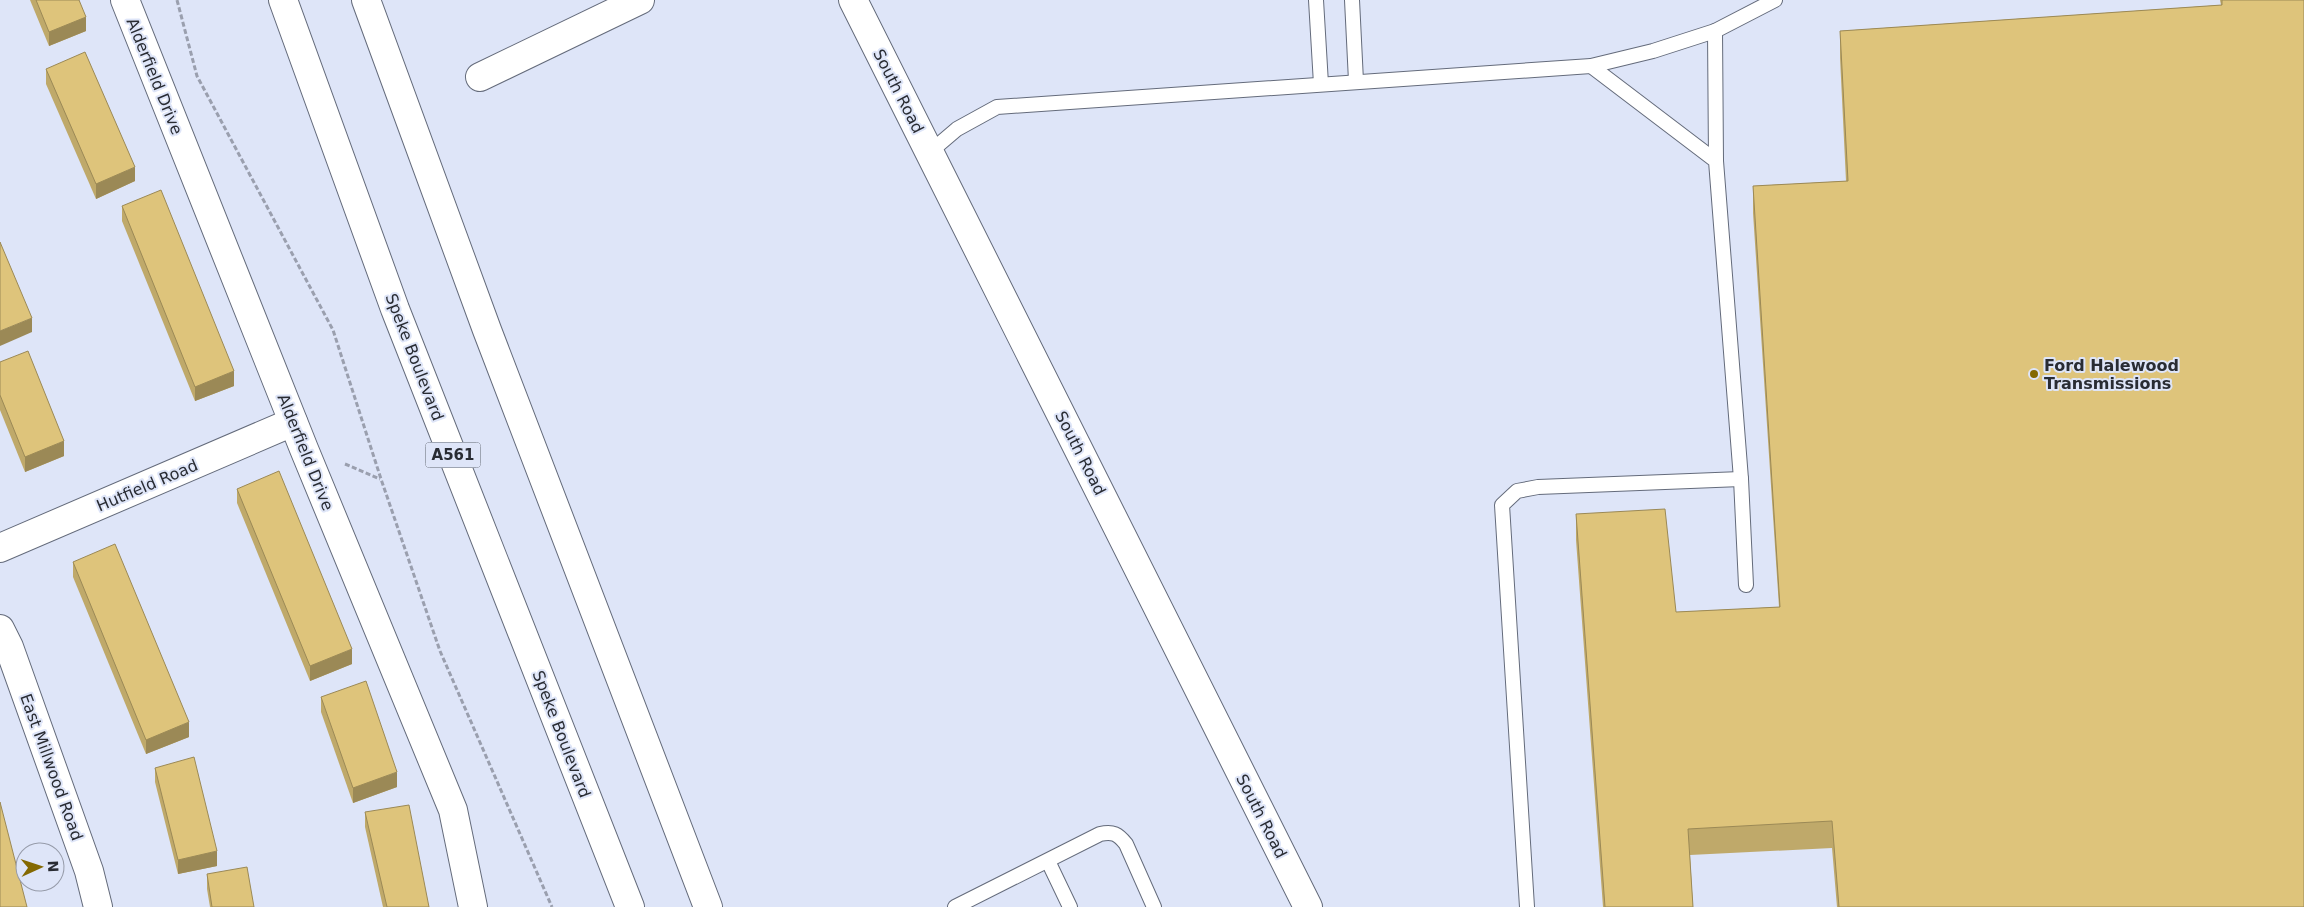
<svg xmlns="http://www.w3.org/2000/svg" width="2304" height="907" viewBox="0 0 2304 907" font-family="'DejaVu Sans',sans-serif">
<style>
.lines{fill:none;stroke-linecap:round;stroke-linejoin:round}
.lane-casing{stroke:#646b7b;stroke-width:16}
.street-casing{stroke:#646b7b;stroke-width:30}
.highway-casing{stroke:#646b7b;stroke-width:30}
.path{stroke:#9a9fae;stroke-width:3;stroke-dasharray:5 2.5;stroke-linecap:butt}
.lane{stroke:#fff;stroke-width:14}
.street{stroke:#fff;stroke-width:28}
.highway{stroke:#fff;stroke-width:28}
.wall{fill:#bfa96a}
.shaded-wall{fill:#9b8956}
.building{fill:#dec47b;stroke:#9b8956}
.poi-dot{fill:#846902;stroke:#dee5f8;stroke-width:2}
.labels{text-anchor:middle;stroke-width:4;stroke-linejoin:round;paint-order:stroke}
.shield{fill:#dee5f8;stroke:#5f646e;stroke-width:1}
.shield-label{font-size:15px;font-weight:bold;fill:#292c33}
.street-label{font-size:16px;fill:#292c33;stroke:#dee5f8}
.poi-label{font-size:16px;font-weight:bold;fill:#292c33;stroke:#dee5f8;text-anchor:start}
</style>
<rect width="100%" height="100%" fill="#dee5f8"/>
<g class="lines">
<defs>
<g id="lane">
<polyline points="1316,0 1321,84"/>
<polyline points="1352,0 1356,81"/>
<polyline points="1715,31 1716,161"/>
<polyline points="1591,66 1716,161 1741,479 1746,585"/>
<polyline points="930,152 957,129 997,107 1591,66 1653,51 1715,31 1775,0"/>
<polyline points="1048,861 1070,907"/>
<path d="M955 907 1100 834C1113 831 1118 834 1126 844L1154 907"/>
<polyline points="1527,907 1502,505 1517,491 1538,487 1741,479"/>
</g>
<g id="street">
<polyline points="125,0 304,449 453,810 473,907"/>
<polyline points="853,0 1308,907"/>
<polyline points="480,77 640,0"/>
<polyline points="0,548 293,422"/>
<polyline points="0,629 9,647 89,871 98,907"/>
</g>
<g id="highway">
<polyline points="283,0 395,309 630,907"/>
<polyline points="366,0 487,330 708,907"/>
</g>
</defs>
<use href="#lane" class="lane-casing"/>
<use href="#street" class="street-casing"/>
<use href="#highway" class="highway-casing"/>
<g class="path">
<polyline points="177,0 197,76 333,330 381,479 440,651 552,907"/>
<polyline points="345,464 380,479"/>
</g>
<use href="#lane" class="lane"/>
<use href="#street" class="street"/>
<use href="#highway" class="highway"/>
</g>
<g class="wall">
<polygon points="30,0 79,0 86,31 49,46"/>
<polygon points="2220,0 2304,0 2304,907 1837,907 1832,848 1690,855 1693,907 1603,907 1576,540 1576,514 1676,612 1779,607 1753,213 1753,186 1846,181 1840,58 1840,31 2221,5"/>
<polygon points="46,69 135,181 96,199 46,84"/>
<polygon points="122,206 234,386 195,401 122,221"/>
<polygon points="0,362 64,456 25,472 0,410"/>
<polygon points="237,489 352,664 310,681 237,503"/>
<polygon points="73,562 189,737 146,754 73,577"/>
<polygon points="321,697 397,787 353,803 321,712"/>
<polygon points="155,768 217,866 178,874 155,782"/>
<polygon points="365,812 429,907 383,907 365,827"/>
<polygon points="207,874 254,907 210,907 207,889"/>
</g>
<g class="shaded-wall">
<polygon points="86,17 86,31 49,46 49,32"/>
<polygon points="135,167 135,181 96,199 96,184"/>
<polygon points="32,318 32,332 0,346 0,331"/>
<polygon points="234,371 234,386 195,401 195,387"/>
<polygon points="64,441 64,456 25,472 25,457"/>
<polygon points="352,649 352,664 310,681 310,666"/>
<polygon points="189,722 189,737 146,754 146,740"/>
<polygon points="397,772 397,787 353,803 353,788"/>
<polygon points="217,851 217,866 178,874 178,860"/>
</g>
<g class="building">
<polygon points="36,0 79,0 86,17 49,32"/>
<polygon points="2222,0 2304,0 2304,907 1839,907 1832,821 1688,829 1693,907 1605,907 1576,514 1665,509 1676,612 1780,607 1753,186 1848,181 1840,31 2222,5"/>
<polygon points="85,52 135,167 96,184 46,69"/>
<polygon points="161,190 234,371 195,387 122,206"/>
<polygon points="0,242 32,318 0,331"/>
<polygon points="28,351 64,441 25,457 0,395 0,362"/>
<polygon points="279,471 352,649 310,666 237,489"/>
<polygon points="115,544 189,722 146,740 73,562"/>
<polygon points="366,681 397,772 353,788 321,697"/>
<polygon points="194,757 217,851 178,860 155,768"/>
<polygon points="0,802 27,907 0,907"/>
<polygon points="409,805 429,907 387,907 365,812"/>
<polygon points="247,867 254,907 212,907 207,874"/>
</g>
<circle class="poi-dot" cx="2034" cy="374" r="5"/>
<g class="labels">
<rect class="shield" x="425.5" y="442.5" width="55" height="25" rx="4"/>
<g class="shield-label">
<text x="453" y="460">A561</text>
</g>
<g class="street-label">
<text transform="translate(155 76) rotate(68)" y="6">Alderfield Drive</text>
<text transform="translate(899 91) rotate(63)" y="6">South Road</text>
<text transform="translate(415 357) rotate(69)" y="6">Speke Boulevard</text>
<text transform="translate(306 452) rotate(68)" y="6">Alderfield Drive</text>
<text transform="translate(1081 453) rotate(63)" y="6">South Road</text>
<text transform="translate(147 485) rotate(-23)" y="6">Hutfield Road</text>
<text transform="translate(562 734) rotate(69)" y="6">Speke Boulevard</text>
<text transform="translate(52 767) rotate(70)" y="6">East Millwood Road</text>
<text transform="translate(1262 816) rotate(63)" y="6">South Road</text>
</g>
<g class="poi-label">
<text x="2044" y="371">Ford Halewood<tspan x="2044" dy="18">Transmissions</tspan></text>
</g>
</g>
<g transform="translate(40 867) rotate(87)"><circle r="24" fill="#dee5f8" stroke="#969ba9"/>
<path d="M0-4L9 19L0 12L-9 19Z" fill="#846902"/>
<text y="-8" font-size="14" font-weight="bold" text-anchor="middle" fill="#292c33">N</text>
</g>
</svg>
